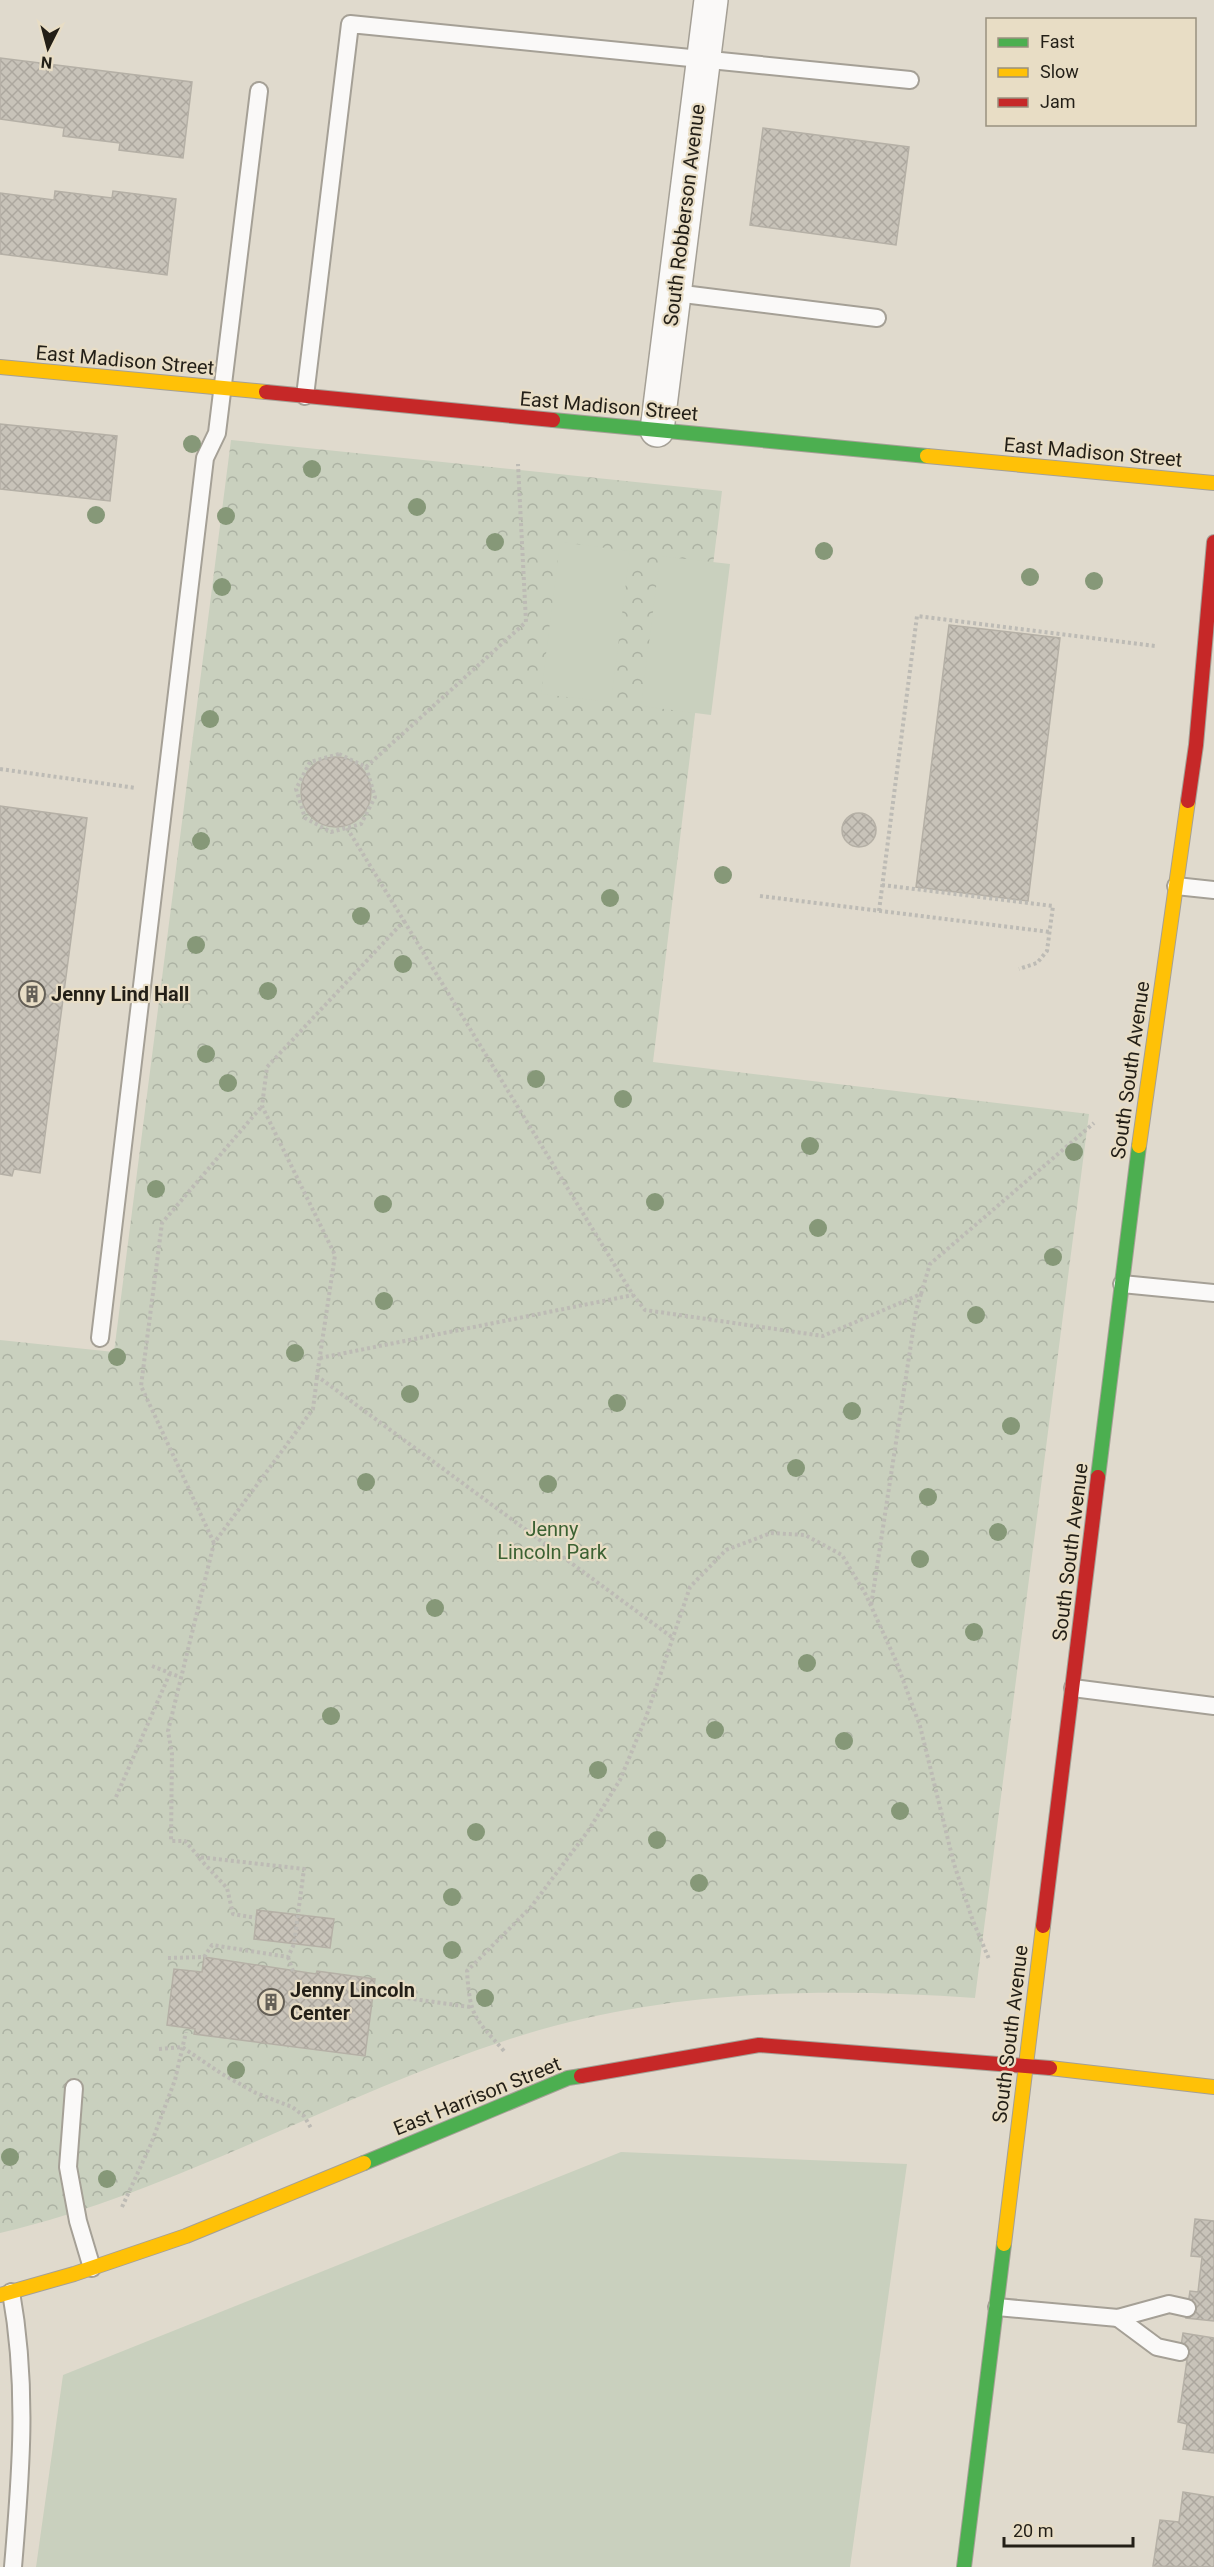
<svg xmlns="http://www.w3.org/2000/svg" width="1214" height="2567" viewBox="0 0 1214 2567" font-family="Roboto,sans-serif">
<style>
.park{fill:url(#park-crowns)}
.garden{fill:#c9d0be}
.building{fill:url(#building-cross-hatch);stroke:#b5b0a6;stroke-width:1.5}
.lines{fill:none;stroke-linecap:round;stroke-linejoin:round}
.lane-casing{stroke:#a5a096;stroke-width:20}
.street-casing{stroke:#a5a096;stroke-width:36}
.fast-casing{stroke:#a5a096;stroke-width:16}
.slow-casing{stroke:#a5a096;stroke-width:16}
.jam-casing{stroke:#a5a096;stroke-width:16}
.path{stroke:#bdbbb5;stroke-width:4;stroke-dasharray:3 3;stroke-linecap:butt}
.lane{stroke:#faf9f8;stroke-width:16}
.street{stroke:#faf9f8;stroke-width:33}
.fast{stroke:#4caf50;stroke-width:14}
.slow{stroke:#ffc107;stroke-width:14}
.jam{stroke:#c62828;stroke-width:14}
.tree{fill:#869878}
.labels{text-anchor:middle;stroke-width:4.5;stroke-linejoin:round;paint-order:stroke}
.street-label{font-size:20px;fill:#231f17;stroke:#e8ddc5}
.poi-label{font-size:20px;font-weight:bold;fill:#231f17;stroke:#e8ddc5;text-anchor:start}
.park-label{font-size:20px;fill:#3c6233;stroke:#e8ddc5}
</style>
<defs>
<pattern id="park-crowns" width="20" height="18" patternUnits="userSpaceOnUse" patternTransform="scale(1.5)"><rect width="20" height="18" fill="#c9d0be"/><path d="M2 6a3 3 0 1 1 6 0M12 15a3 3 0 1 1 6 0" fill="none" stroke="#acb2a3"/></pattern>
<pattern id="building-cross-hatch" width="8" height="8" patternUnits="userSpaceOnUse" patternTransform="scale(1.5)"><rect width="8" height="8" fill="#c8c3b9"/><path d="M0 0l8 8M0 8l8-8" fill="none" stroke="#aca79e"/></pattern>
</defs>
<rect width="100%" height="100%" fill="#e0dacd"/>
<path class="park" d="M231 440 722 491 653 1062 1089 1114 975 1998C820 1987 660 1990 510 2039 336 2095 178 2191 0 2233V1340L114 1352Z"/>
<g class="garden">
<polygon points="560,542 630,551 611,702 541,694"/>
<polygon points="660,556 730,564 711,715 641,706"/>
<polygon points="621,2152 907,2164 850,2567 36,2567 63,2375"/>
</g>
<g class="building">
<polygon points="0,58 192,82 183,158 119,150 120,143 63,136 64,128 0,119"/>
<polygon points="763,128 909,147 896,245 750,225"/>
<polygon points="55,191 112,198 113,191 176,199 167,275 0,254 0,193 54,200"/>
<polygon points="0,424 117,436 110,501 0,489"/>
<polygon points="949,625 1060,638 1028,901 916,887"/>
<circle cx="336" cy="792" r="35"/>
<polygon points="0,806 87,818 40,1173 14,1169 12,1176 0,1174"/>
<circle cx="859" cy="830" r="17"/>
<polygon points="257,1910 334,1919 330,1948 254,1939"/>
<polygon points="204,1957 316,1974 317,1971 375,1979 365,2056 194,2034 195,2029 167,2025 174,1969 202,1972"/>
<polygon points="1195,2219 1214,2221 1214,2321 1186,2318 1190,2291 1198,2292 1202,2257 1191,2256"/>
<polygon points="1183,2333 1214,2338 1214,2453 1183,2449 1187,2424 1178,2422 1187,2360 1179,2359"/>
<polygon points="1183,2492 1214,2497 1214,2567 1153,2566 1160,2520 1179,2522"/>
</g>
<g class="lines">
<defs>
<g id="lane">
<polyline points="675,293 877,318"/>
<polyline points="305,396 350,24 910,80"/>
<polyline points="1176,886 1214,890"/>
<polyline points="1122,1284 1214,1293"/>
<polyline points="100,1338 205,458 217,433 259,91"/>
<polyline points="1073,1688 1214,1706"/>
<polyline points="74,2088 68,2167 78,2221 92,2268"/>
<path d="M11 2292C28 2386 21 2473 13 2567"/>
<polyline points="997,2307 1118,2318 1169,2304 1187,2308"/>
<polyline points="1118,2318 1157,2347 1180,2352"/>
</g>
<polyline id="street" points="657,430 711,0"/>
<g id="fast">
<polyline points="553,420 927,456"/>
<polyline points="1098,1477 1139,1146"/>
<polyline points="364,2163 568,2078 581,2076"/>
<polyline points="964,2567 1004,2244"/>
</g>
<g id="slow">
<polyline points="0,367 266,392"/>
<polyline points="927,456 1214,483"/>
<polyline points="1139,1146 1188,801"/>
<polyline points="1050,2068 1214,2087"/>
<polyline points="1004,2244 1043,1926"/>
<polyline points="0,2295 74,2274 186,2236 364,2163"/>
</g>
<g id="jam">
<polyline points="266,392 553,420"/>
<polyline points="1188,801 1196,745 1214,542"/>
<polyline points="1043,1926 1098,1477"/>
<polyline points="581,2076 759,2045 1050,2068"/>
</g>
</defs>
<use href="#lane" class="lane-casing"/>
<use href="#street" class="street-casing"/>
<use href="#fast" class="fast-casing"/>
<use href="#slow" class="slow-casing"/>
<use href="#jam" class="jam-casing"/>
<g class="path">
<polygon points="339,754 366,767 375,797 361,824 331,832 305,818 296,789 310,762"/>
<polyline points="366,767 526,622 518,464"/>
<polyline points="0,769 136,788"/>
<polyline points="347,828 404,921 267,1067 262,1106 335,1255 317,1376 673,1638"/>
<polyline points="882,885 1053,906 1047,951 1037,963 1019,969"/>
<polyline points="760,896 1050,932"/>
<polyline points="879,911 917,616 1155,646"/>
<polyline points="404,921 633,1295 645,1310 823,1336 921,1294 916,1311 871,1606"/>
<polyline points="921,1294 930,1264 1094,1123"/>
<polyline points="320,1358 633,1295"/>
<polyline points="214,1543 141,1386 162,1223 262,1106"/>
<polyline points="152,1666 180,1677"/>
<polyline points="116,1797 170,1673"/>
<polyline points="199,1858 227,1888 233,1914 256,1918"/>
<polyline points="288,1957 293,1971"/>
<polyline points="168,1958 204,1957 212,1945 288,1957 294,1944 304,1869 199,1857 185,1841 171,1841 172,1754 168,1731 214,1543 313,1409 317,1377"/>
<polyline points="378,1994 470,2007"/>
<polyline points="159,2049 182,2047 222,2074 256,2093 292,2107 304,2116 311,2128"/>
<path d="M504 2051C474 2017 470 2017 467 1971L531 1907 588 1831 620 1780 646 1717 690 1587 726 1550 771 1533 805 1535 842 1555 866 1595 896 1661 920 1726 954 1864 973 1921 989 1959"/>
<polyline points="122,2207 151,2144 175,2080 186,2032"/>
</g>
<use href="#lane" class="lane"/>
<use href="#street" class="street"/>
<use href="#fast" class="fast"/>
<use href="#slow" class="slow"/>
<use href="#jam" class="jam"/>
</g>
<g class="tree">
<circle cx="192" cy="444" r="9"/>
<circle cx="312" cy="469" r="9"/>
<circle cx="417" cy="507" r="9"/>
<circle cx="96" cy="515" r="9"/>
<circle cx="226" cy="516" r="9"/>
<circle cx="495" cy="542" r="9"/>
<circle cx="824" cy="551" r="9"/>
<circle cx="1030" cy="577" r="9"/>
<circle cx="1094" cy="581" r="9"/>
<circle cx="222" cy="587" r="9"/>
<circle cx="210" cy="719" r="9"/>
<circle cx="201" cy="841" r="9"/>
<circle cx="723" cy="875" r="9"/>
<circle cx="610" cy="898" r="9"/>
<circle cx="361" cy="916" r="9"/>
<circle cx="196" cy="945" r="9"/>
<circle cx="403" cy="964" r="9"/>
<circle cx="268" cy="991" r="9"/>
<circle cx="206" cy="1054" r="9"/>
<circle cx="536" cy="1079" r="9"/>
<circle cx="228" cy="1083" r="9"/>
<circle cx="623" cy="1099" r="9"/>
<circle cx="810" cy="1146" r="9"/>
<circle cx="1074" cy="1152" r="9"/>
<circle cx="156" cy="1189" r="9"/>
<circle cx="655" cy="1202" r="9"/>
<circle cx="383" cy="1204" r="9"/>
<circle cx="818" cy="1228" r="9"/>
<circle cx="1053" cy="1257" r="9"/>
<circle cx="384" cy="1301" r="9"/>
<circle cx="976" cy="1315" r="9"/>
<circle cx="295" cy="1353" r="9"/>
<circle cx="117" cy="1357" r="9"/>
<circle cx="410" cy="1394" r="9"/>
<circle cx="617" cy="1403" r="9"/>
<circle cx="852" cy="1411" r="9"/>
<circle cx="1011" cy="1426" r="9"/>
<circle cx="796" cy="1468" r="9"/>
<circle cx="366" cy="1482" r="9"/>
<circle cx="548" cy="1484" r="9"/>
<circle cx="928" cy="1497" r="9"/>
<circle cx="998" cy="1532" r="9"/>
<circle cx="920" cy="1559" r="9"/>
<circle cx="435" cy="1608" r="9"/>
<circle cx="974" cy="1632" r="9"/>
<circle cx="807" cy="1663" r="9"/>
<circle cx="331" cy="1716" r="9"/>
<circle cx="715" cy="1730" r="9"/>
<circle cx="844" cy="1741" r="9"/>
<circle cx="598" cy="1770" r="9"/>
<circle cx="900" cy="1811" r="9"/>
<circle cx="476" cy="1832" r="9"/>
<circle cx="657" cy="1840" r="9"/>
<circle cx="699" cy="1883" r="9"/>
<circle cx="452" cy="1897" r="9"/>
<circle cx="452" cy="1950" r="9"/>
<circle cx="485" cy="1998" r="9"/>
<circle cx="236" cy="2070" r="9"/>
<circle cx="10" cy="2157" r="9"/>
<circle cx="107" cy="2179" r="9"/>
</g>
<defs>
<symbol id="building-ring" viewBox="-11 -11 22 22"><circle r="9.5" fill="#e8ddc5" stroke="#656057" stroke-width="1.5"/><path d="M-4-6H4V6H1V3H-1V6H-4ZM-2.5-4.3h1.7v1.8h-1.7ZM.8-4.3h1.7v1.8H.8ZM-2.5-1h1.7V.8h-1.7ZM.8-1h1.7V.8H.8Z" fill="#656057"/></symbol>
</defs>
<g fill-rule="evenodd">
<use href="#building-ring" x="17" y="979" width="30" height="30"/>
<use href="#building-ring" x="256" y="1987" width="30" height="30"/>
</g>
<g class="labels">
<g class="street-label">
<text transform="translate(684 215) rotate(-83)" y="7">South Robberson Avenue</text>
<text transform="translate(125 360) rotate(5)" y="7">East Madison Street</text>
<text transform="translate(609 406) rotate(5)" y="7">East Madison Street</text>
<text transform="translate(1093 452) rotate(5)" y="7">East Madison Street</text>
<text transform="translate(1130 1070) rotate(-82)" y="7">South South Avenue</text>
<text transform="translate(1070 1552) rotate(-83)" y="7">South South Avenue</text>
<text transform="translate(1010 2034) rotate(-83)" y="7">South South Avenue</text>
<text transform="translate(477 2096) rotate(-22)" y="7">East Harrison Street</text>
</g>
<g class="poi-label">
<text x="51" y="1001">Jenny Lind Hall</text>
<text x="290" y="1997">Jenny Lincoln<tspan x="290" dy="23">Center</tspan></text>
</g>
<g class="park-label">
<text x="552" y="1536">Jenny<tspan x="552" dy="23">Lincoln Park</tspan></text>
</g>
</g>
<rect x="986" y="18" width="210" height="108" fill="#e8ddc5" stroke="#99917f" stroke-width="1.5"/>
<rect x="998" y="38" width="30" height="9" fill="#4caf50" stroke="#99917f" stroke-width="1.5"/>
<text x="1040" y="48" font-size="18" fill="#231f17">Fast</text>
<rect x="998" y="68" width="30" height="9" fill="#ffc107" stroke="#99917f" stroke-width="1.5"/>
<text x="1040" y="78" font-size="18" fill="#231f17">Slow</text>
<rect x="998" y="98" width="30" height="9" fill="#c62828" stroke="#99917f" stroke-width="1.5"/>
<text x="1040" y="108" font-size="18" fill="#231f17">Jam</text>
<g transform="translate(48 48) rotate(186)" stroke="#e8ddc5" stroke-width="4.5" paint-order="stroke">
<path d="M0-4.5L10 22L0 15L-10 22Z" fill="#231f17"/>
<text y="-9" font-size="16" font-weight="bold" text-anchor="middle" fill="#231f17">N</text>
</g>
<path d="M1004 2537v9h129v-9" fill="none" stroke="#231f17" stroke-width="3"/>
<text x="1013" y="2537" font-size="18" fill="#231f17" stroke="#e8ddc5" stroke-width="4.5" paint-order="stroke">20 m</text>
</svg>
